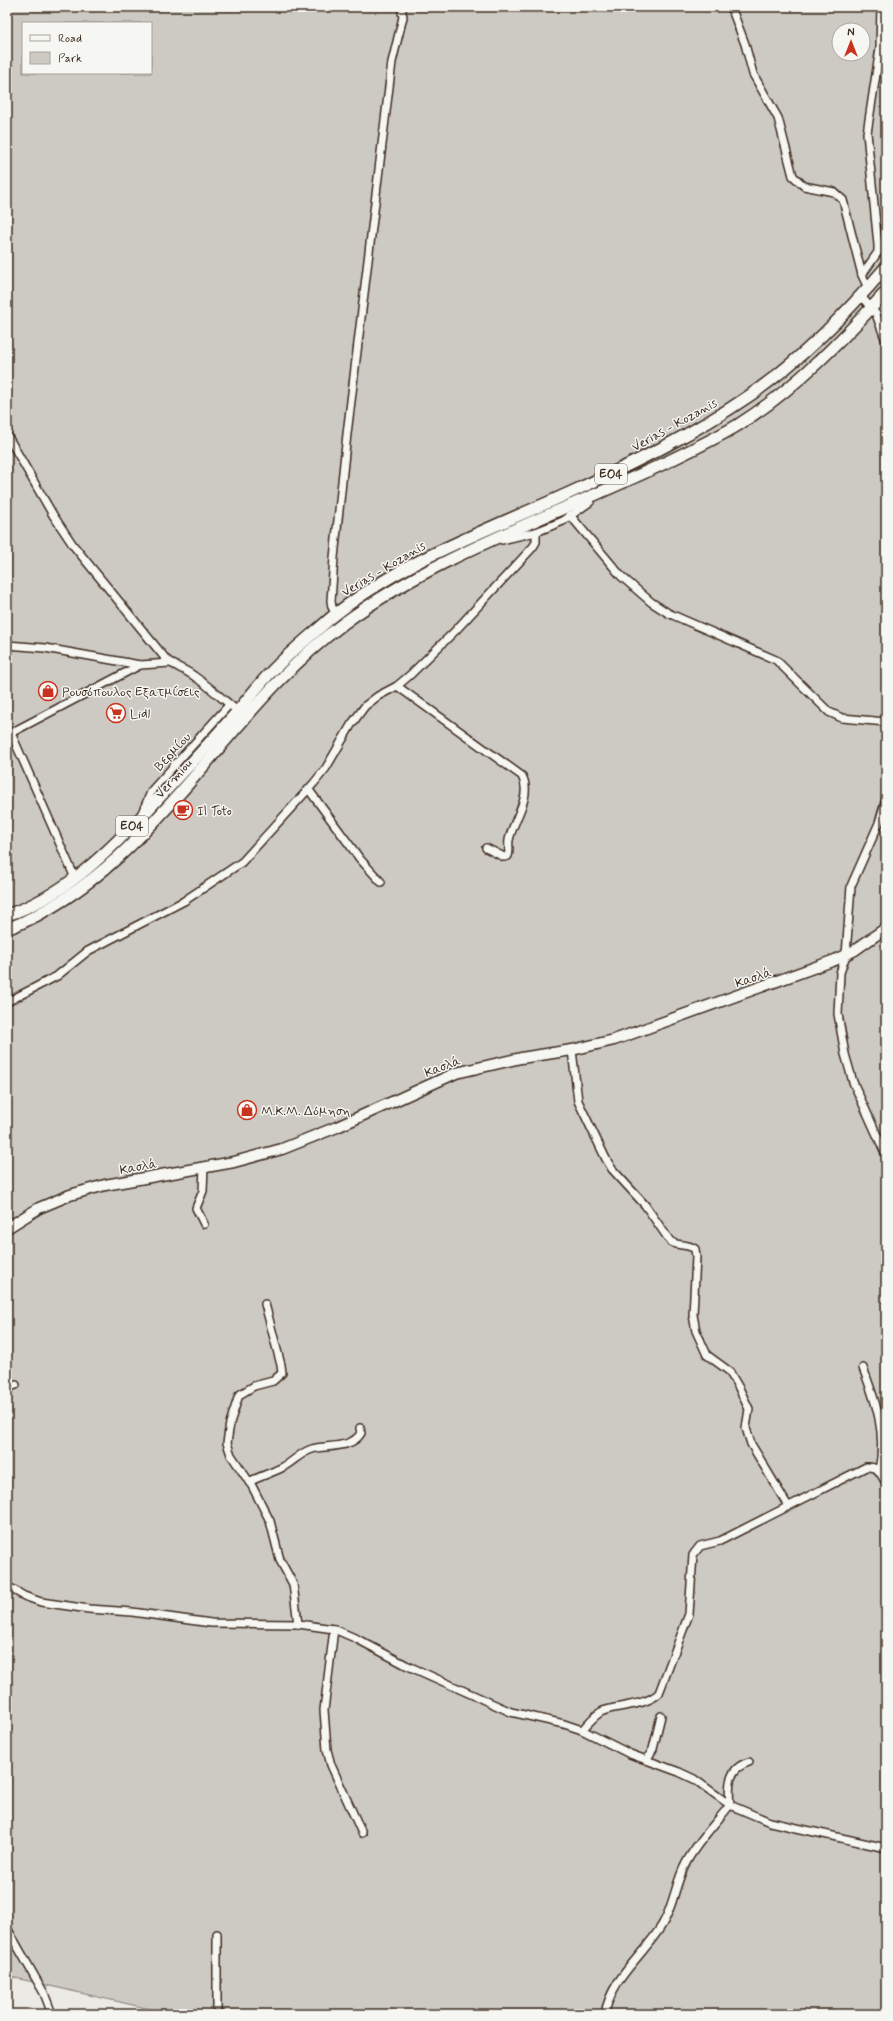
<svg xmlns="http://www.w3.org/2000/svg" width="893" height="2021" viewBox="0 0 893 2021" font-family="Mynerve,sans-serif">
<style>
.green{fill:#cdcac4;stroke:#847a71;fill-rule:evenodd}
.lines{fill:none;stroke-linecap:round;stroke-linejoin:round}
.street-casing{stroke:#3b2a1e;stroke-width:10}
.secondary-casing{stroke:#3b2a1e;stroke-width:13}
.primary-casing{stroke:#3b2a1e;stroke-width:14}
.street{stroke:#f6f6f2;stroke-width:7}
.secondary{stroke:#f6f6f2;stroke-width:10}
.primary{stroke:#f6f6f2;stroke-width:11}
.labels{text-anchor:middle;stroke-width:3;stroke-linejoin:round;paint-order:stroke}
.shield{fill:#f6f6f2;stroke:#73675e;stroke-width:1}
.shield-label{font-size:12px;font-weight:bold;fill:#3b2a1e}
.street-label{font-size:13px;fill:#3b2a1e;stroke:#f6f6f2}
.poi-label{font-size:13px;fill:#3b2a1e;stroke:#f6f6f2;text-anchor:start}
</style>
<rect width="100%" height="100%" fill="#ebeae5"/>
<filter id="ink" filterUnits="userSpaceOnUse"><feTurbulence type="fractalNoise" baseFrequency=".025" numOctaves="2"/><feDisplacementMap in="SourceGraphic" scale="8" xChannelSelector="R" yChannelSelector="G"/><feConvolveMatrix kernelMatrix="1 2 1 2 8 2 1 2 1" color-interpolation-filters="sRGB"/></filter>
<g filter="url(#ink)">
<path class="green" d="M7 7H886V2014H193L150 2009 7 1976ZM23 23H151V73H23ZM839 30H863V54H839Z"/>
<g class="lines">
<defs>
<g id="street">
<polyline points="731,7 745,44 753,74 778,118 793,176 804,186 834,192 843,200 862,275"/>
<polyline points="868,288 862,275 878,252 878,245 867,133 880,48 881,7"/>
<polyline points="861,296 876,314 886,341"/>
<path d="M7 435 53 515 73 545 165 658C172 666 185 669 194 676 210 687 225 701 241 714"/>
<polyline points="570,515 621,576 651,602 668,613 776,660 829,712 842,718 886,722"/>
<polyline points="502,540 536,532 563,521 590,502"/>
<polyline points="336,614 332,607 331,601 334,558 347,434 392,62 403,17 401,7"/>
<polyline points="7,645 45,648 140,665"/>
<path d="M397 686 522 776C533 796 513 820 509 840 508 846 510 850 508 856L504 857 486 848"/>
<polyline points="11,733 75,878"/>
<polyline points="7,735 140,665 170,663"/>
<polyline points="309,790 360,859 381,882"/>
<polyline points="886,799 879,823 851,886 846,955 840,973 838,1014 845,1054 853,1082 886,1155"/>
<polyline points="142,813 152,790 229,705"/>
<polyline points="7,1002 57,976 88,951 184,901 242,862 314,783 326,768 351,725 365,706 378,696 397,686 410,675 455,631 533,547 536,542 536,532"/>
<path d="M572 1050 578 1101 606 1159 612 1169 645 1205 670 1241C677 1247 687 1243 695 1249L696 1257 693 1315 696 1331 707 1355 729 1371 739 1388 749 1409 746 1428 751 1444 788 1506"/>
<polyline points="204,1167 203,1191 196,1208 204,1224"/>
<polyline points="265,1304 281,1365 282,1373 273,1381 254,1386 239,1395 230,1423 227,1443 231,1455 252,1486 270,1521 280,1560 293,1584 298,1624"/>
<path d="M863 1368C876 1402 887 1433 879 1470"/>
<polyline points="7,1388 16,1385"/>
<path d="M249 1482C260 1476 272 1473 283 1467 293 1462 301 1452 312 1449 327 1445 352 1449 361 1433L360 1428"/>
<polyline points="7,1586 24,1596 41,1602 89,1609 132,1612 211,1623 298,1624 334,1629 357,1639 406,1665 511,1712 564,1724 582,1730 630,1754 679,1772 694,1779 730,1805 770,1822 886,1848"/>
<polyline points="334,1629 324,1710 327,1750 331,1765 362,1833"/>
<path d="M582 1730C588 1724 594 1715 603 1711 619 1705 646 1706 659 1693L689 1614 693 1555 700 1546 720 1541 866 1467C879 1466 880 1474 886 1483"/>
<polyline points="647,1759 653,1749 661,1716"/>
<polyline points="7,1928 44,1993 52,2014"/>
<polyline points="217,1934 217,2014"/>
<path d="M605 2014C611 1978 644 1955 662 1925 674 1906 675 1883 686 1863 697 1842 715 1824 730 1805 728 1786 728 1768 749 1762"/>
</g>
<polyline id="secondary" points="7,1228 39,1208 70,1195 105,1185 234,1162 282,1149 337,1127 456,1073 521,1058 572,1050 614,1040 835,960 855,950 886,928"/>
<g id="primary">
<path d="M7 915C62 897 105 855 144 814 176 780 207 746 238 711 251 695 263 679 278 665 295 648 314 633 332 617 405 558 494 528 578 489 636 462 695 433 749 396 800 361 846 314 886 267"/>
<path d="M7 929C152 872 222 713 344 623 439 553 559 514 665 463 689 451 715 439 738 425 795 389 841 341 886 292"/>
</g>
</defs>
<use href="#street" class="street-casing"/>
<use href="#secondary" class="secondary-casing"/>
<use href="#primary" class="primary-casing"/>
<use href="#street" class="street"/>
<use href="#secondary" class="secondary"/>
<use href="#primary" class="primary"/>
</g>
</g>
<defs>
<symbol id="shop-ring" viewBox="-11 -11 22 22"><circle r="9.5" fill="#f6f6f2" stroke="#c8321e" stroke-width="1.5"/><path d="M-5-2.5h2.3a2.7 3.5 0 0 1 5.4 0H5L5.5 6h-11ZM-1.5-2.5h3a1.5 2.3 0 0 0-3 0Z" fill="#c8321e"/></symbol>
<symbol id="supermarket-ring" viewBox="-11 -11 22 22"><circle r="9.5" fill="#f6f6f2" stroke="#c8321e" stroke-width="1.5"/><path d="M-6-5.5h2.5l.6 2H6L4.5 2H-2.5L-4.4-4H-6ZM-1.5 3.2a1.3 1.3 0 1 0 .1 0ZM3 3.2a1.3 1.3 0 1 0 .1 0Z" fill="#c8321e"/></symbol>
<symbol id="cafe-ring" viewBox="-11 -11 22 22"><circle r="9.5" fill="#f6f6f2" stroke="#c8321e" stroke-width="1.5"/><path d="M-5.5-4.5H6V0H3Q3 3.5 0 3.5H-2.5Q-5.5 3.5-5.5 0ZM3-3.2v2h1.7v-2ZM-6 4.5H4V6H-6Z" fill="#c8321e"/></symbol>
</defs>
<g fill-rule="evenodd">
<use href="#shop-ring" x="37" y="680" width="22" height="22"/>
<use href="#supermarket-ring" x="105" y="702" width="22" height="22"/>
<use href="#cafe-ring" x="172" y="799" width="22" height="22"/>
<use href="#shop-ring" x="236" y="1099" width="22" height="22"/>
</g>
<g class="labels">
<g class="shield">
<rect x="595" y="464" width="32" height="20" rx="3"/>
<rect x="116" y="816" width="32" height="20" rx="3"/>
</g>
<g class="shield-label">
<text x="611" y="478">ΕΟ4</text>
<text x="132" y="830">ΕΟ4</text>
</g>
<g class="street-label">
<text transform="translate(674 424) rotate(-29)" y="5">Verias - Kozanis</text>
<text transform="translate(383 568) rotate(-31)" y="5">Verias - Kozanis</text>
<text transform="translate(172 751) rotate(-47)" y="5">Βερμίου</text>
<text transform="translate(173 778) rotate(-48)" y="5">Vermiou</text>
<text transform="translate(753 977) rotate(-19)" y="5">Κασλά</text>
<text transform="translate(442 1066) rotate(-21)" y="5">Κασλά</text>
<text transform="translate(138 1166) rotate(-10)" y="5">Κασλά</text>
</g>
<g class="poi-label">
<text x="62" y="696">Ρουσόπουλος Εξατμίσεις</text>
<text x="130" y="718">Lidl</text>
<text x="197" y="815">Il Toto</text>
<text x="261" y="1115">Μ.Κ.Μ. Δόμηση</text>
</g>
</g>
<rect width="893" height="2021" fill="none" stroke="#f6f6f2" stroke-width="24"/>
<rect x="12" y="12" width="869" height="1997" fill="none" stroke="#3b2a1e" stroke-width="1.5" filter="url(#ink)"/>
<rect x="22" y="22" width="130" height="52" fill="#f6f6f2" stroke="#aba49d"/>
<rect x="30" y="35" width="20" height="6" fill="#f6f6f2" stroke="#aba49d"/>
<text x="58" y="42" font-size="12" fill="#3b2a1e">Road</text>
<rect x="30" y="52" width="20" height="12" fill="#cdcac4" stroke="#aba49d"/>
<text x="58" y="62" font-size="12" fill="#3b2a1e">Park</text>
<g transform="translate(851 42)"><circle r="19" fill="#f6f6f2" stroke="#aba49d"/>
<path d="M0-3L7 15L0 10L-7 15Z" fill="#c8321e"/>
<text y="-6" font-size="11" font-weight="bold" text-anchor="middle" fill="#3b2a1e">N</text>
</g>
</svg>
